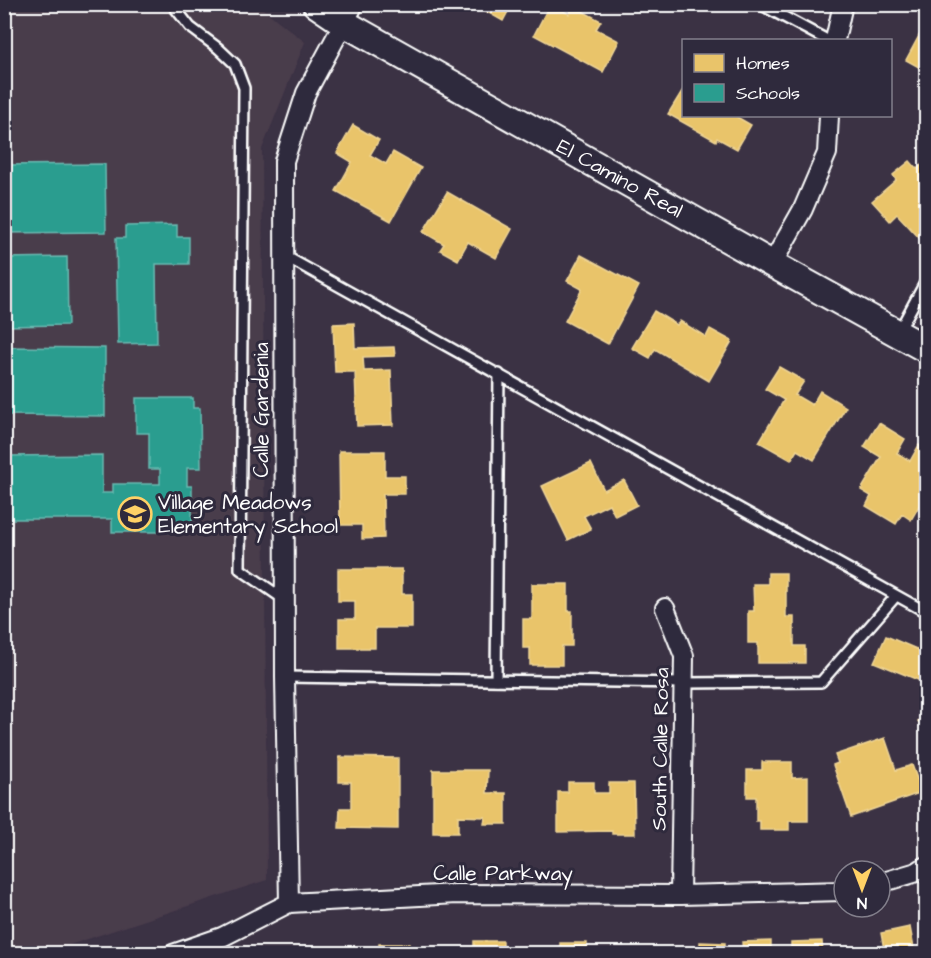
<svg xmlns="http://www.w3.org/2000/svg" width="931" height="958" viewBox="0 0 931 958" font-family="'Architects Daughter',sans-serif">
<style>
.built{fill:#4a3c4c}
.homes{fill:#e9c46a;stroke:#f0d697;stroke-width:1.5}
.schools{fill:#2a9d8f;stroke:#6abab1;stroke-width:1.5}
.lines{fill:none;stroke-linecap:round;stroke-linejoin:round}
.lane-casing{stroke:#fff;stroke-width:14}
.street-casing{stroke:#fff;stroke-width:22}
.secondary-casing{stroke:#fff;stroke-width:30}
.lane{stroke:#2f2a3d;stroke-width:9}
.street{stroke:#2f2a3d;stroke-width:18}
.secondary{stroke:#2f2a3d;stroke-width:26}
.labels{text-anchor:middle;stroke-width:6;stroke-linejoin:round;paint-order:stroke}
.street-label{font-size:21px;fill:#fff;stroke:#2f2a3d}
.poi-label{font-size:21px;fill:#fff;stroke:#2f2a3d;text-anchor:start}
</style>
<rect width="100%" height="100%" fill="#3b3244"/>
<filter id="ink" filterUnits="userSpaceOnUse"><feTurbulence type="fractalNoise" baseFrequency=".0167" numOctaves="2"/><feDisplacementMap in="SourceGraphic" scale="12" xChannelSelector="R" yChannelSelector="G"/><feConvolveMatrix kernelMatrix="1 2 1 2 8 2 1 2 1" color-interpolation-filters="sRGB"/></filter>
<g filter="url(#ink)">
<polygon class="built" points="5,5 258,5 305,42 262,149 267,880 45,953 5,954"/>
<g class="homes">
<polygon points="473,4 512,4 503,21"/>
<polygon points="550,4 569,14 573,6 601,21 596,29 619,41 603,72 534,35"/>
<polygon points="920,34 926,38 926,71 906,60"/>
<polygon points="684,88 684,116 738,116 737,117 751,125 737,149 717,138 716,141 668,114"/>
<polygon points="353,125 379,140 370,155 386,164 393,152 421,168 391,221 336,191 352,162 337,153"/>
<polygon points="910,161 917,169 926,161 926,239 923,242 897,214 890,221 872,201 896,180 893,175"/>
<polygon points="447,192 512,229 496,258 468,242 458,260 440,250 444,244 423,232"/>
<polygon points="581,255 639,286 608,344 565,321 582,289 567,281"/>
<polygon points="654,311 677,325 680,321 706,337 710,329 732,341 709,381 655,349 650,358 632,348"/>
<polygon points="354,323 355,348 394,347 395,356 363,357 364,371 391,370 393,425 357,426 355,372 335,372 333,324"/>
<polygon points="779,367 804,381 795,395 812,405 820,391 846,407 814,460 797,450 791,460 759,442 784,400 765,389"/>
<polygon points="879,423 905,439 897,453 910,461 919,445 926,449 926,494 911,520 902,514 896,524 866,506 871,496 861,490 881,457 864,447"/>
<polygon points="339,451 385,451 385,476 405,476 405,494 383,494 384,538 362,539 362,525 340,525"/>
<polygon points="591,463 604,490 624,480 637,505 615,516 609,504 584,516 591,529 568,540 542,486"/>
<polygon points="338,569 402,569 402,594 412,594 412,628 375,628 375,648 339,648 339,619 355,619 355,601 338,601"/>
<polygon points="768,573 786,573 786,617 794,617 794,646 805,646 805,663 758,663 758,643 748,643 748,611 754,611 753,584 768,584"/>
<polygon points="532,584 568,584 568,611 572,611 572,646 562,646 562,665 530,665 530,648 523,648 523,619 532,619"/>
<polygon points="886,636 926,653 926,673 923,682 874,662"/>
<polygon points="926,713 926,730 918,721"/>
<polygon points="885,738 896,770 912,765 922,792 851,817 833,765 838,763 835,755"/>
<polygon points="339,757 398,758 398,829 339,828 340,808 351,808 351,782 339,782"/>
<polygon points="762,762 792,762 792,778 808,777 808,821 789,821 789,830 760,830 760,821 756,821 756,797 747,797 747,770 762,770"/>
<polygon points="433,770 488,770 487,793 506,793 506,824 484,824 485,817 458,816 458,833 433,833"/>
<polygon points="568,782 594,782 594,793 609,793 609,783 634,783 635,834 612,834 612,831 558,832 558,792 568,792"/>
<polygon points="910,927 915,954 861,954 884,949 881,933"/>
<rect x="474" y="941" width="29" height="13"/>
<polygon points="771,941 771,954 743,954 742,942"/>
<polygon points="822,941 823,954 791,954 791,942"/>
<polygon points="700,942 725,943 725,954 700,954"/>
<rect x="560" y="943" width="27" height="11"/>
<rect x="379" y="944" width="30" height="10"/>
</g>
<g class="schools">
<polygon points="105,164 106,232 4,233 4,165"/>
<polygon points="177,225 177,237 189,237 189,264 156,264 157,343 118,344 116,238 125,238 125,226"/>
<polygon points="67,257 68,325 4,326 4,258"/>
<polygon points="4,347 105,348 105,416 4,415"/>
<polygon points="136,398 193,398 193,408 200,408 201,468 187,468 187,486 192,486 192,532 112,532 112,519 4,519 4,456 102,455 102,493 113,493 113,484 160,484 160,469 149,469 149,433 136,433"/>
</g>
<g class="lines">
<defs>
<g id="lane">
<polyline points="172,4 190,27 218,48 235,64 244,88 240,569 285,600"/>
<polyline points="760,4 827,40"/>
<polyline points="283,255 926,612"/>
<polyline points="899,331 926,281"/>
<polyline points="285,677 684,683 821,682 896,596"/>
<polyline points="496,680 499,374"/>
</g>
<g id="street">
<polyline points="835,40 843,4"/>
<polyline points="772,264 803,209 827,153 829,116"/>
<polyline points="665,608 684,656 680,895"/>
<polyline points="880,883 917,872 926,866"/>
<polyline points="289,903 285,677 284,161 306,93 354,4"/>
<polyline points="173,954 222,937 289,903 457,894 680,895 844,891"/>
</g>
<polyline id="secondary" points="316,4 344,23 772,264 926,349"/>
</defs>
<use href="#lane" class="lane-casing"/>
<use href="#street" class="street-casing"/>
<use href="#secondary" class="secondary-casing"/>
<use href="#lane" class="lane"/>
<use href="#street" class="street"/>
<use href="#secondary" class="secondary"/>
</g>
</g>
<defs>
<symbol id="school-ring" viewBox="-11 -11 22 22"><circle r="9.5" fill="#2f2a3d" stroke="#ffd166" stroke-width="1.5"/><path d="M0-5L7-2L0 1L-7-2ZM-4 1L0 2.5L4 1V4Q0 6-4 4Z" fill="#ffd166"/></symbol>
</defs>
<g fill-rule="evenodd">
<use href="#school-ring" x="116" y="495" width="38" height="38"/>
</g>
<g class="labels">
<g class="street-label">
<text transform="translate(620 178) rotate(29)" y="7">El Camino Real</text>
<text transform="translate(261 410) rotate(-90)" y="7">Calle Gardenia</text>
<text transform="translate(660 749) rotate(-89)" y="7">South Calle Rosa</text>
<text x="503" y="880">Calle Parkway</text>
</g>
<g class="poi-label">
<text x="158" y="509">Village Meadows<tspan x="158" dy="24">Elementary School</tspan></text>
</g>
</g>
<rect width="931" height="958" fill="none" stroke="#2f2a3d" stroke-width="24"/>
<rect x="12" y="12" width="907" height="934" fill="none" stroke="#fff" stroke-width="2" filter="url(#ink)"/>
<rect x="682" y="39" width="210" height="78" fill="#2f2a3d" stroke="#827f8b" stroke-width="1.5"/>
<rect x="694" y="54" width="30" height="18" fill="#e9c46a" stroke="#827f8b" stroke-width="1.5"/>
<text x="736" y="69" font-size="18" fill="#ffffff">Homes</text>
<rect x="694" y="84" width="30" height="18" fill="#2a9d8f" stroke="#827f8b" stroke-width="1.5"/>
<text x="736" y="99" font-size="18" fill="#ffffff">Schools</text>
<g transform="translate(862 889) rotate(180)"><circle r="28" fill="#2f2a3d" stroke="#827f8b" stroke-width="1.5"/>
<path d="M0-4.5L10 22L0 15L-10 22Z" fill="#ffd166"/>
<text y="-9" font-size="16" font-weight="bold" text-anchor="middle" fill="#ffffff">N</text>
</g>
</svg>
